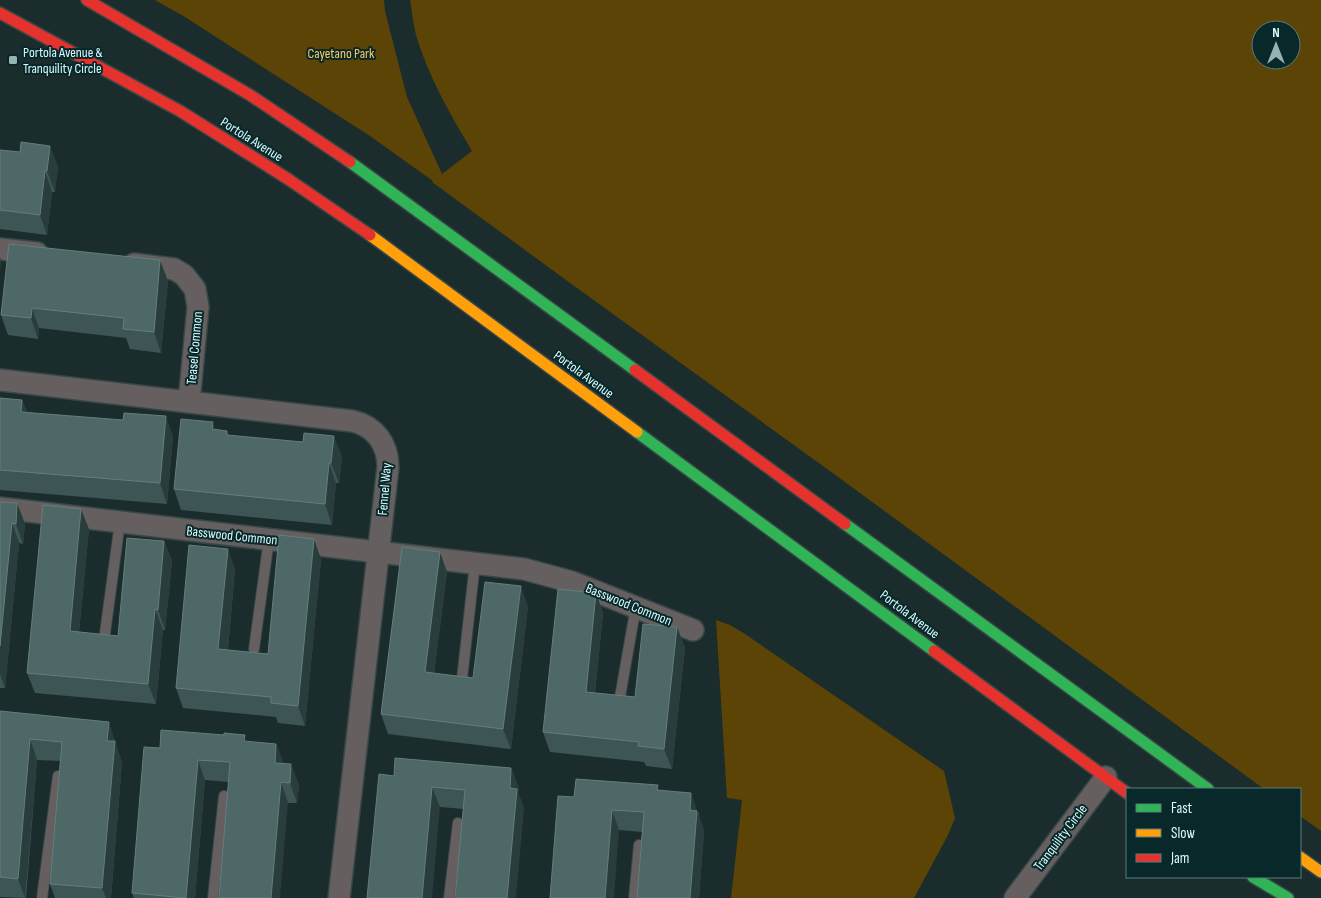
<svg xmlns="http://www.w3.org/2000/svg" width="1321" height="898" viewBox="0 0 1321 898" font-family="'Sofia Sans Condensed',sans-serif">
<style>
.green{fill:#5c4406;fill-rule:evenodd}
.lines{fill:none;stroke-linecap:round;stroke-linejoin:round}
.lane-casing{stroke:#374748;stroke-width:12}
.street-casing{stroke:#374748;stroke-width:24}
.fast-casing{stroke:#374748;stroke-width:14}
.slow-casing{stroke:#374748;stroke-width:14}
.jam-casing{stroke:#374748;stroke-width:14}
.lane{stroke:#665f5f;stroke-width:10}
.street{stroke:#665f5f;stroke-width:21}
.fast{stroke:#30b455;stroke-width:11}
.slow{stroke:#ff9f0a;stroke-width:11}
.jam{stroke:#e5322d;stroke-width:11}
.wall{fill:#3e5555}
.shaded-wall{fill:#293d3d}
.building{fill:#4e6767;stroke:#647e7e}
.poi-dot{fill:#96b3b4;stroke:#08282a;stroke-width:2}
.labels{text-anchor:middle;stroke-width:4;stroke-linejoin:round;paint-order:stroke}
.poi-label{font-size:14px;fill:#d8fbfd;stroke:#08282a;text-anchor:start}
.park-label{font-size:14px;fill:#ffc963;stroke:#08282a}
.street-label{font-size:14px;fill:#d8fbfd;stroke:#08282a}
</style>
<rect width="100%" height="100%" fill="#1b2c2c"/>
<g class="green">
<path d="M155 0H384L385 11 407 97 442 174 472 151C450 114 428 76 416 35 413 24 412 11 410 0H1321V831L1300 816V789H1264L834 474 566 280 432 182 433 181 370 136 185 17ZM1261 30H1291V60H1261Z"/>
<polygon points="716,620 730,625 745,634 944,771 955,818 948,835 914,898 731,898 742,800 727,798"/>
</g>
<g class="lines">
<defs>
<g id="lane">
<polyline points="105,633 120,522"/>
<polyline points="254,649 269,539"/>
<polyline points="462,679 475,563"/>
<polyline points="620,697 636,606"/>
<polyline points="42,898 58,776"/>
<polyline points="213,898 224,796"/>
<polyline points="449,898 458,823"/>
<polyline points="634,898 639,845"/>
</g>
<g id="street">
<polyline points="0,249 37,253"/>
<polyline points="134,264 174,269 184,275 195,289 198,307 189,402"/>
<path d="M0 380 352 421C375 426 388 444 388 467L339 898"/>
<polyline points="0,508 524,569 572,582 693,630"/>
<polyline points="1015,898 1106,777"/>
</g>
<g id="fast">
<polyline points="350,162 635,370"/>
<polyline points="637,432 934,651"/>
<polyline points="845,524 1208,789"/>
<polyline points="1253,877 1288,898"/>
</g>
<g id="slow">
<polyline points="370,235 637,432"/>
<polyline points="1300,857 1321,872"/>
</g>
<g id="jam">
<polyline points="87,0 250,95 350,162"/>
<polyline points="0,13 180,111 288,179 370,235"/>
<polyline points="635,370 845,524"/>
<polyline points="934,651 1127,793"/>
</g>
</defs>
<use href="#lane" class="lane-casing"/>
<use href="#street" class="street-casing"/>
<use href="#fast" class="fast-casing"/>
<use href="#slow" class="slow-casing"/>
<use href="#jam" class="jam-casing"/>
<use href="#lane" class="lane"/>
<use href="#street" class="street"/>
<use href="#fast" class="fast"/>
<use href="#slow" class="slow"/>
<use href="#jam" class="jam"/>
</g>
<g class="wall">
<polygon points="0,150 58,166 55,192 52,192 47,235 0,229"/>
<polygon points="168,281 161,353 130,349 126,338 39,328 38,339 8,335 1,315"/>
<polygon points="0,398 22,400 27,412 173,436 167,504 0,490"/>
<polygon points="216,429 229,435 342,456 339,483 336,483 332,525 181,510 174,489"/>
<polygon points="0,502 17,503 25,524 23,544 19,543 5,688 0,688"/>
<polygon points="89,529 79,632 118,636 164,541 172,561 165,630 163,630 156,704 35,693 27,673"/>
<polygon points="321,559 305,726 278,723 276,717 183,708 176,688 235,569 228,650 268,654"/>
<polygon points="447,572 434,673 473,678 528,606 511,749 388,734 381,714"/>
<polygon points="596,593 603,613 595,693 635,697 677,627 685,648 672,769 646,766 644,762 550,752 543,732"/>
<polygon points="0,711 116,742 116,745 122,762 111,898 55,898 50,884 61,761 37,760 26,898 0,897"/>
<polygon points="247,742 276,744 283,763 299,784 297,803 288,803 229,782 205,780 195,898 134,898 132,893 160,748"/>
<polygon points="511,768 519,789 518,792 524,809 464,809 440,807 394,776"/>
<polygon points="660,790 699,813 699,816 704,831 699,898 637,898 642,832 619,830 574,797"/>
</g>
<g class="shaded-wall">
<polygon points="50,146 58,166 55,192 47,171"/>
<polygon points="45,171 52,192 47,235 40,215"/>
<polygon points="0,257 1,261 0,274"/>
<polygon points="160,260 168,281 161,353 154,332"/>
<polygon points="32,308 39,328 38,339 31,318"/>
<polygon points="22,400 30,420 21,412"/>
<polygon points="166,416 173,436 167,504 160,483"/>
<polygon points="213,422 220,442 212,429"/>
<polygon points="334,436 342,456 339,483 331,463"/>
<polygon points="329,463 336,483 332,525 325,504"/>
<polygon points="17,503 25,524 23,544 16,524"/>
<polygon points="81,509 89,529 77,651 70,631"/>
<polygon points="12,523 19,543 5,688 0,674 0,646"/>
<polygon points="314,539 321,559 305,726 298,706"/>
<polygon points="164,541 172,561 165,630 158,610"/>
<polygon points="228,549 235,569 226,669 218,649"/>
<polygon points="440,552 447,572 432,692 425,672"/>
<polygon points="521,586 528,606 511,749 503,729"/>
<polygon points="596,593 603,613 593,712 586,692"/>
<polygon points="155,609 163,630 156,704 148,684"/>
<polygon points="677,627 685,648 672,769 664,749"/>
<polygon points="109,722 122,762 111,898 106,898 102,888 107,741"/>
<polygon points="30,739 37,760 25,898 18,879"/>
<polygon points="276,744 284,764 282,783 275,763"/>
<polygon points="198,760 205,780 195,898 186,898"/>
<polygon points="291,764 299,784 297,803 290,783"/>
<polygon points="511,768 519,789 518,792 524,809 516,898 507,898 510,788"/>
<polygon points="281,782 288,803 280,898 271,898"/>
<polygon points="432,787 440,807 432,898 422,898"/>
<polygon points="691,793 704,831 699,898 690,898 690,810"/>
<polygon points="612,810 619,830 614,898 605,898"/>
</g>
<g class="building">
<polygon points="21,142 50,146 47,171 45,171 40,215 0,210 0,150 20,152"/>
<polygon points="9,244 160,260 154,332 123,329 124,318 32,308 31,318 1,315"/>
<polygon points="0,398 22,400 21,412 123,420 124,413 166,416 160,483 0,470"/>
<polygon points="181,419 213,422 212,429 227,431 227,435 303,442 304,433 334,436 331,463 329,463 325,504 174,489"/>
<polygon points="0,502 17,503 16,524 12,523 0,646"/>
<polygon points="43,505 81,509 70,631 118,636 127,538 164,541 158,610 155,609 148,684 27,673"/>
<polygon points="279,535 314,539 298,706 271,703 271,697 176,688 189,545 228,549 218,649 268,654"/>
<polygon points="402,547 440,552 425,672 473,678 485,582 521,586 503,729 381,714"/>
<polygon points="558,589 596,593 586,692 635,697 643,624 677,627 664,749 638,746 639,742 543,732"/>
<polygon points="0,711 109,722 107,741 115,741 102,888 50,884 62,742 30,739 18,879 0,877"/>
<polygon points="161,730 224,735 224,733 245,735 244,741 276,744 275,763 291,764 290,783 281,782 271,898 219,898 230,762 198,760 186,898 132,893 144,747 160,748"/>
<polygon points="395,758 511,768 510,788 517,789 507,898 455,898 465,790 432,787 422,898 367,898 379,774 394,776"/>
<polygon points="576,779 658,785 657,790 691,793 690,810 697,811 690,898 637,898 644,812 612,810 605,898 550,898 558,796 574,797"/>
</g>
<rect class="poi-dot" x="8" y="55" width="10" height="10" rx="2.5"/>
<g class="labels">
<g class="poi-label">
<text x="23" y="57">Portola Avenue &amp;<tspan x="23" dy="16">Tranquility Circle</tspan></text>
</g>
<g class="park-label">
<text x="341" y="58">Cayetano Park</text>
</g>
<g class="street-label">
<text transform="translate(252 139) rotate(32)" y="5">Portola Avenue</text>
<text transform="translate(194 348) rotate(-85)" y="5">Teasel Common</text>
<text transform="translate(584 374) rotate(36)" y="5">Portola Avenue</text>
<text transform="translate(384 489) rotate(-85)" y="5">Fennel Way</text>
<text transform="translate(232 535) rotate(6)" y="5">Basswood Common</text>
<text transform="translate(629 604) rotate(22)" y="5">Basswood Common</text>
<text transform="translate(910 614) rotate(37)" y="5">Portola Avenue</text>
<text transform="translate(1060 837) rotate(-53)" y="5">Tranquility Circle</text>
</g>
</g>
<rect x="1126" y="788" width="175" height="90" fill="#08282a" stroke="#5b7c7e"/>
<rect x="1136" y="804" width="25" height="8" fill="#30b455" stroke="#5b7c7e"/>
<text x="1171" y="813" font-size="15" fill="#d8fbfd">Fast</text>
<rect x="1136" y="829" width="25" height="8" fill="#ff9f0a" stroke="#5b7c7e"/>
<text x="1171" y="838" font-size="15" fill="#d8fbfd">Slow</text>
<rect x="1136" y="854" width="25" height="8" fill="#e5322d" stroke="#5b7c7e"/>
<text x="1171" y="863" font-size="15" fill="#d8fbfd">Jam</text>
<g transform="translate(1276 45)"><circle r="24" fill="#08282a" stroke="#5b7c7e"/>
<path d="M0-4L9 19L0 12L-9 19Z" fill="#96b3b4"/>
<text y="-8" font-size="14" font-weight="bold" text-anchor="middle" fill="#d8fbfd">N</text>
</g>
</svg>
